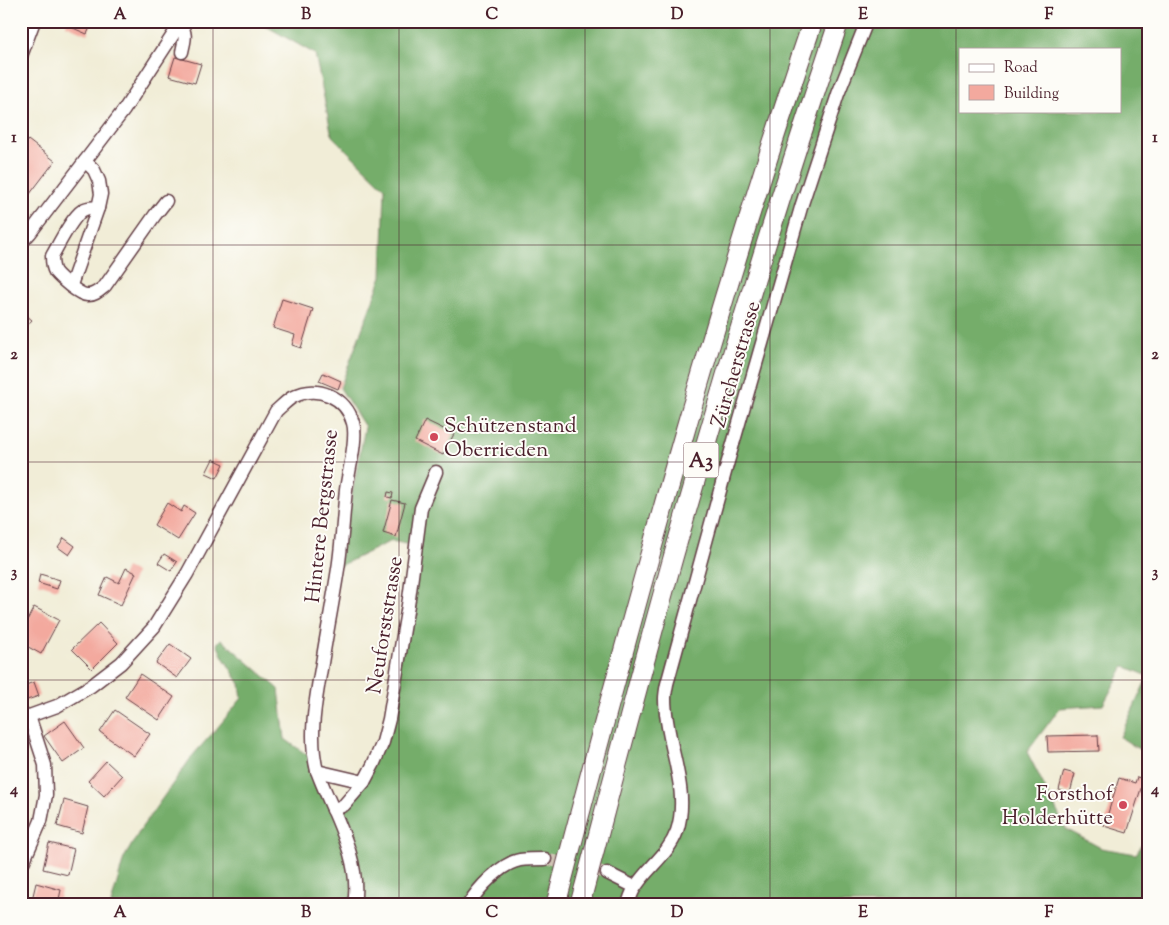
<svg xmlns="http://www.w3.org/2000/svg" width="1169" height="925" viewBox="0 0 1169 925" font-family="'Sorts Mill Goudy',serif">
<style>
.forest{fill:#75ad6b;stroke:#60664b;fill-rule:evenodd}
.building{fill:#f3a99e}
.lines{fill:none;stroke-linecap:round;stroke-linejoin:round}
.minor-tunnel{stroke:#d0c4b5;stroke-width:12;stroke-dasharray:12 6;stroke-linecap:butt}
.minor-casing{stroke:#633e45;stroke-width:15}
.highway-casing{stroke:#633e45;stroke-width:21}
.minor{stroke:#fff;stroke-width:12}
.highway{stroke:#fff;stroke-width:19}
.grid{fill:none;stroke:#4a1f2b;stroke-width:1;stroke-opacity:0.55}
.poi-dot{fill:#d1495b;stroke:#fdfcf7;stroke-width:2}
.labels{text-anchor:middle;stroke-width:4;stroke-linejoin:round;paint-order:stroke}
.shield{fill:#fdfcf7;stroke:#806168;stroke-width:1}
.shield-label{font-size:20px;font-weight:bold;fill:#4a1f2b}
.street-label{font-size:21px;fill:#4a1f2b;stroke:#fdfcf7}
.poi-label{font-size:21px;fill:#4a1f2b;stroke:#fdfcf7;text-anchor:start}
.neatline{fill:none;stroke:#4a1f2b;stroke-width:2}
.grid-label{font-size:16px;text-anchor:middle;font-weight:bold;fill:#4a1f2b}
</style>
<rect width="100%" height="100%" fill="#fdfcf7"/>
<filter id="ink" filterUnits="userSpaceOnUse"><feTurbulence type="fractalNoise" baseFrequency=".02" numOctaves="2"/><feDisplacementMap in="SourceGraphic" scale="10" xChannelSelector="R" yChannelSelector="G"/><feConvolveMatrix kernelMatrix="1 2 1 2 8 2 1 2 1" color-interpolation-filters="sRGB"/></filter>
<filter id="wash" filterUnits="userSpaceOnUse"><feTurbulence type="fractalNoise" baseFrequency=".0096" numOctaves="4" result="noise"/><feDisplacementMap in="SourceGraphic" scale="20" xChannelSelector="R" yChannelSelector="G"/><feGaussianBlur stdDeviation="1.12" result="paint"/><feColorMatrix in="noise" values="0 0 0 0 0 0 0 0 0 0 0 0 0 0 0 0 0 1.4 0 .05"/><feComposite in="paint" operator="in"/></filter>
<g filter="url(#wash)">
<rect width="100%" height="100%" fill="#f1edd7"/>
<path class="forest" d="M257 21H1148V755L1120 737 1148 676 1124 666 1103 705 1060 708 1027 752 1066 829 1101 848 1136 854 1148 836V904H111L124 858 142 827 193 755 218 727 242 698 240 684 223 657 217 644 221 639 279 689 285 739 314 760 333 810 344 805 383 742 416 546 391 541 338 567 365 427 340 388 382 276 385 188 332 136 315 54ZM960 49H1120V111H960Z"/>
<g id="blocks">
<g class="building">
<polygon points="67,21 93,21 87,34 66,25"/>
<polygon points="175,57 201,64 195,83 169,76"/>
<polygon points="28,140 55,161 26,199 21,195 21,161 23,159 21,158 21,149"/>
<polygon points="282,299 313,309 301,348 292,345 295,335 273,328"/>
<polygon points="21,311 32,320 21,332"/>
<polygon points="323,373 341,381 338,389 319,381"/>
<polygon points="425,420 454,434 443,455 415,441"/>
<polygon points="213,459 224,464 217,478 206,473"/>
<polygon points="388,492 393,493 392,498 387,497"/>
<polygon points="392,500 405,503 396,537 383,533"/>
<polygon points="167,503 181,512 184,506 195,513 178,540 154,525"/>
<polygon points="64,538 75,546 69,555 58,547"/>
<polygon points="164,554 177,562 171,571 158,563"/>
<polygon points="126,568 136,573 121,605 99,595 107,577 119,583"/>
<polygon points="40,574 60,580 57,589 38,583"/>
<polygon points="34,607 59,620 41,654 21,643 21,632"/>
<polygon points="99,623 118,643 92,669 72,649"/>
<polygon points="170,644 191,659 177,678 156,663"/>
<polygon points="140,674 174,697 159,720 125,697"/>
<polygon points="21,681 23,686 34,682 39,696 21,702"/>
<polygon points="115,710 150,734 134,756 100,732"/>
<polygon points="65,721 84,748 63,763 44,736"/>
<polygon points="1098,735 1099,751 1048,752 1047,736"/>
<polygon points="106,761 122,776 104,796 88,781"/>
<polygon points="1064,771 1075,774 1070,793 1059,790"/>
<polygon points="1137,777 1144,779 1127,833 1104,826 1119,778 1135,783"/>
<polygon points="21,796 28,800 23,811 21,810"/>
<polygon points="64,800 88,807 82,833 57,826"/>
<polygon points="49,843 74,849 68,875 43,869"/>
<polygon points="36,883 61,890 58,904 31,904"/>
</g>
</g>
</g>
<g filter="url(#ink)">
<use href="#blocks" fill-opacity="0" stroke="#633e45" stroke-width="1"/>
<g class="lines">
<polyline class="minor-tunnel" points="545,859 607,873"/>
<defs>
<g id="minor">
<path d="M180 25C188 34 184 41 182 52"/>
<polyline points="21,56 34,21"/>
<path d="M98 208C92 207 88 207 83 210 72 217 59 244 52 256 52 262 52 267 55 272 60 278 79 295 87 295 94 296 100 290 105 286L155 215 166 201"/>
<polyline points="21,243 30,233 124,110 182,21"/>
<polyline points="71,285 98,208 101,194 99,181 94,170 85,161"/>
<path d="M21 719 57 706 91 686 121 663 154 627 187 574 276 411C281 407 287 400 293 397 317 384 346 397 353 423 358 438 348 473 346 490 343 517 342 543 338 569 333 601 327 632 322 663 316 699 308 735 317 771 332 812 362 859 354 904"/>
<polyline points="317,771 364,782"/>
<polyline points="333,810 344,805 364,782 373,765 383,742 389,719 409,599 421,508 436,472"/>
<polyline points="21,867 41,821 46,795 45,765 29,716"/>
<polyline points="607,873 635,887"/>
<path d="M469 904C478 888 502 863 520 860 528 859 537 859 545 859"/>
<path d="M628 904C630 898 632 891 636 886 648 867 669 854 677 831 691 788 665 743 665 699 665 694 666 689 667 684L727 465 802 204 838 94 867 21"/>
</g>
<g id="highway">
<path d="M556 904C634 607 714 312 813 21"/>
<path d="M580 904C616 770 650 635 689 502 735 341 785 180 839 21"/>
</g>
</defs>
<use href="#minor" class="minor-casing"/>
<use href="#highway" class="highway-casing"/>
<use href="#minor" class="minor"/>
<use href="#highway" class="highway"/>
</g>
</g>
<path class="grid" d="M213 21V904M399 21V904M585 21V904M770 21V904M956 21V904M21 245H1148M21 462H1148M21 680H1148"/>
<g class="poi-dot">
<circle cx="434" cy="437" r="5"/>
<circle cx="1123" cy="805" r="5"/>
</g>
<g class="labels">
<rect class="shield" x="683.5" y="442.5" width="35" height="35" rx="4"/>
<g class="shield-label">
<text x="701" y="467">A3</text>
</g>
<g class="street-label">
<text transform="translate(735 364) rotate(-74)" y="7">Zürcherstrasse</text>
<text transform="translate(321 516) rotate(-84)" y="7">Hintere Bergstrasse</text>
<text transform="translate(384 625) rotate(-81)" y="7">Neuforststrasse</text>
</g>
<g class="poi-label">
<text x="444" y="432">Schützenstand<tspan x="444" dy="24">Oberrieden</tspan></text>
<text x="1113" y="800" text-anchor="end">Forsthof<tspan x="1113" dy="24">Holderhütte</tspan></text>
</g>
</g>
<rect width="1169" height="925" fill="none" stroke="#fdfcf7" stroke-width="55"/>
<rect x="959" y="48" width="162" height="65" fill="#fdfcf7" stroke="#b5a4a5"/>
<rect x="969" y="64" width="25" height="8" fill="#ffffff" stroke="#b5a4a5"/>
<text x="1004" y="72" font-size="15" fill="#4a1f2b">Road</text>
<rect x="969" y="85" width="25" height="15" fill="#f3a99e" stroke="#b5a4a5"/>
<text x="1004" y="98" font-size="15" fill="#4a1f2b">Building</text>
<rect x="28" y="28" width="1114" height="870" class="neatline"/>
<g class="grid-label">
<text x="120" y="19">A</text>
<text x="306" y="19">B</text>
<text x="492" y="19">C</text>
<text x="677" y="19">D</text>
<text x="863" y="19">E</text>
<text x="1049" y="19">F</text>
<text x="14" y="142">1</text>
<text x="1155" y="142">1</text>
<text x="14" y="359">2</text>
<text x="1155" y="359">2</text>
<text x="14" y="577">3</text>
<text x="1155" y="577">3</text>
<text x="14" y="794">4</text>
<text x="1155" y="794">4</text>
<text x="120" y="917">A</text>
<text x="306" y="917">B</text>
<text x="492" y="917">C</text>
<text x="677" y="917">D</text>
<text x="863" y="917">E</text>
<text x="1049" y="917">F</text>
</g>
</svg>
